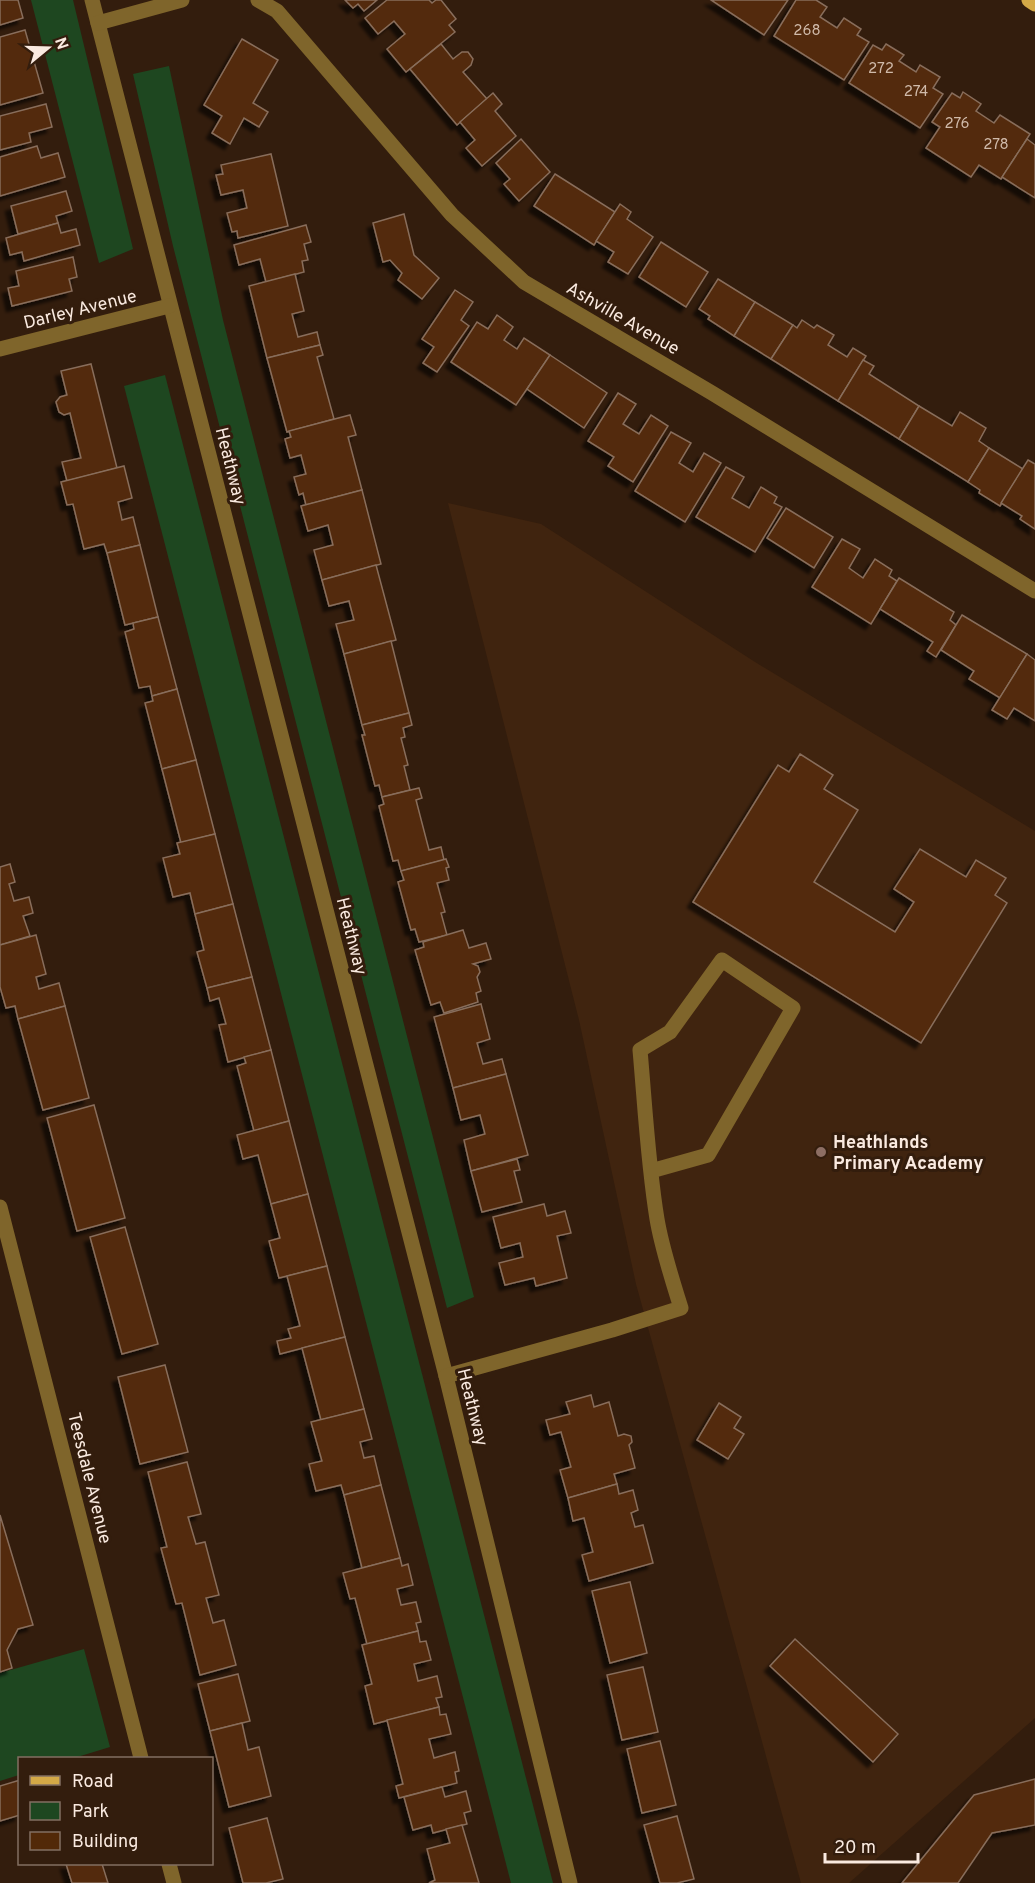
<svg xmlns="http://www.w3.org/2000/svg" width="1035" height="1883" viewBox="0 0 1035 1883" font-family="Overpass,sans-serif">
<style>
.built{fill:#40240f}
.green{fill:#1e4720}
.building{fill:#522908;stroke:#886d5b;stroke-width:1.5;filter:url(#shadow)}
.lines{fill:none;stroke-linecap:round;stroke-linejoin:round}
.minor{stroke:#7f652b;stroke-width:15}
.major{stroke:#d4a947;stroke-width:15}
.education-dot{fill:#8d6e63;stroke:#331d0d;stroke-width:2}
.labels{text-anchor:middle;stroke-width:6;stroke-linejoin:round;paint-order:stroke}
.number-label{font-size:15px;fill:#d0baaa}
.street-label{font-size:18px;fill:#faeae0;stroke:#331d0d}
.poi-label{font-size:18px;font-weight:bold;fill:#faeae0;stroke:#331d0d;text-anchor:start}
</style>
<defs>
<filter id="shadow"><feDropShadow dx="-5.5" dy="5.5" stdDeviation="1.5" flood-color="#0009"/></filter>
</defs>
<rect width="100%" height="100%" fill="#331d0d"/>
<polygon class="built" points="448,503 541,524 755,662 1035,831 1035,1718 849,1883 801,1883 636,1284 579,1020"/>
<g class="green">
<polygon points="31,0 73,0 133,249 99,263"/>
<polygon points="169,66 223,320 474,1297 447,1308 173,246 133,74"/>
<polygon points="165,375 553,1883 511,1883 124,386"/>
<polygon points="84,1649 110,1747 74,1758 20,1758 19,1775 0,1781 0,1673"/>
</g>
<g class="building">
<polygon points="0,0 18,0 23,18 0,25"/>
<polygon points="345,0 377,0 364,11 358,4 353,8"/>
<polygon points="387,0 429,0 432,3 436,0 441,0 456,19 449,25 455,32 406,72 387,49 405,34 394,21 378,34 365,18"/>
<polygon points="711,0 788,0 764,35"/>
<polygon points="796,0 816,0 827,7 820,17 837,28 844,18 861,29 857,35 869,42 844,80 774,36"/>
<polygon points="25,30 43,93 0,105 0,37"/>
<polygon points="242,39 278,60 253,103 268,112 259,127 244,118 230,144 212,133 222,116 204,105"/>
<polygon points="441,44 453,59 462,52 468,52 473,59 471,65 463,72 487,99 457,125 410,69"/>
<polygon points="886,44 904,55 899,61 916,72 920,65 940,77 933,88 943,94 920,128 849,83 873,45 882,50"/>
<polygon points="963,92 981,104 976,111 994,123 1000,115 1030,134 1001,179 979,165 971,177 926,148 940,127 932,122 952,93 960,98"/>
<polygon points="493,93 502,104 495,111 516,136 482,166 466,148 475,140 460,122"/>
<polygon points="46,104 52,127 29,133 31,142 0,150 0,116"/>
<polygon points="521,139 550,172 519,201 504,184 510,179 496,163"/>
<polygon points="1027,139 1035,145 1035,198 1002,177"/>
<polygon points="37,146 41,158 58,153 65,177 0,196 0,157"/>
<polygon points="271,154 288,226 238,238 237,231 232,232 227,213 247,208 243,190 221,195 216,175 223,174 221,165"/>
<polygon points="555,174 615,212 594,245 534,206"/>
<polygon points="66,191 72,211 56,216 58,223 18,234 11,206"/>
<polygon points="620,204 631,212 627,219 653,237 628,274 608,262 614,252 596,241"/>
<polygon points="404,214 414,255 439,278 422,299 398,280 402,273 390,260 383,262 373,223"/>
<polygon points="58,223 61,233 76,229 80,245 24,261 22,252 10,255 6,238"/>
<polygon points="306,225 311,242 304,244 308,260 302,261 304,272 266,282 260,259 239,265 234,245"/>
<polygon points="661,242 708,272 686,307 639,277"/>
<polygon points="73,257 77,277 69,279 72,291 12,306 8,288 19,286 16,271"/>
<polygon points="295,274 304,311 292,314 298,337 317,332 320,345 267,358 249,286"/>
<polygon points="718,279 755,302 734,336 708,319 710,316 699,309"/>
<polygon points="455,290 473,302 461,320 469,326 437,372 423,363 434,347 422,339"/>
<polygon points="755,302 793,325 771,359 734,336"/>
<polygon points="497,315 513,327 504,340 517,349 524,338 550,355 516,405 451,362 477,322 488,329"/>
<polygon points="802,320 814,328 817,325 834,335 828,345 847,357 853,348 866,356 838,401 771,359 793,325 797,328"/>
<polygon points="320,345 323,355 317,357 334,419 287,432 267,358"/>
<polygon points="550,355 607,393 584,428 527,389"/>
<polygon points="863,360 874,366 869,374 919,406 899,439 838,401"/>
<polygon points="91,364 117,468 67,481 62,462 81,458 70,413 64,415 59,412 56,402 60,397 67,395 61,371"/>
<polygon points="618,393 636,404 623,424 639,434 651,415 668,426 633,482 608,466 614,457 588,441"/>
<polygon points="919,406 952,426 960,412 986,428 979,441 989,448 968,482 899,439"/>
<polygon points="350,415 356,435 348,437 362,490 306,505 303,493 299,495 294,477 306,474 301,455 290,458 285,439 291,437 289,431"/>
<polygon points="671,432 691,443 679,463 693,472 704,453 721,463 685,522 635,491"/>
<polygon points="989,448 1023,469 1000,506 979,493 980,490 968,482"/>
<polygon points="1028,460 1035,464 1035,529 1020,519 1022,516 1001,503"/>
<polygon points="124,466 132,498 118,502 122,520 133,517 140,545 107,553 104,544 84,549 73,504 67,505 61,482"/>
<polygon points="726,467 744,477 732,498 749,508 761,487 777,497 774,503 782,507 755,552 696,517"/>
<polygon points="362,490 381,564 322,580 314,550 333,545 328,525 308,531 301,506"/>
<polygon points="786,508 833,537 814,568 767,538"/>
<polygon points="842,539 860,549 849,568 863,578 875,559 892,570 889,576 897,581 871,624 812,587"/>
<polygon points="140,545 158,617 125,625 107,553"/>
<polygon points="376,565 396,640 344,654 336,624 354,620 349,601 329,606 322,580"/>
<polygon points="899,578 954,612 950,620 956,625 936,657 927,651 933,642 880,609"/>
<polygon points="962,615 1027,654 1000,698 969,679 974,671 941,650"/>
<polygon points="158,617 177,689 152,696 150,686 139,688 125,632 134,629 133,623"/>
<polygon points="391,641 409,713 362,725 344,654"/>
<polygon points="1027,654 1035,660 1035,721 1014,708 1007,719 992,710"/>
<polygon points="177,689 196,760 162,769 145,703 153,701 152,696"/>
<polygon points="409,713 412,725 403,728 405,737 401,738 408,765 404,766 410,790 382,797 379,785 375,786 362,735 365,735 362,725"/>
<polygon points="800,754 833,775 824,789 858,810 814,882 895,932 914,902 894,889 920,849 966,877 976,860 1006,878 995,895 1007,903 921,1043 693,902 778,765 789,772"/>
<polygon points="196,760 215,834 181,843 162,769"/>
<polygon points="419,788 422,798 416,800 429,850 441,847 444,860 401,871 398,860 393,861 379,806 384,804 382,797"/>
<polygon points="215,834 233,904 195,914 190,893 173,897 163,858 180,854 177,843"/>
<polygon points="446,859 449,867 446,868 449,880 437,883 445,912 441,913 447,935 419,942 415,929 411,930 398,882 404,880 401,871"/>
<polygon points="10,864 15,882 9,884 14,901 29,897 33,913 23,916 30,936 0,945 0,867"/>
<polygon points="233,904 252,977 207,988 197,952 204,950 195,914"/>
<polygon points="463,930 469,948 486,943 491,959 473,964 478,966 480,972 477,977 481,991 476,993 478,1002 444,1013 440,1002 431,1005 415,950 424,947 423,942"/>
<polygon points="36,935 46,974 36,977 39,989 59,983 65,1006 18,1019 15,1006 6,1008 0,987 0,945"/>
<polygon points="252,977 271,1050 228,1062 219,1025 226,1024 219,998 210,1001 207,988"/>
<polygon points="481,1004 490,1039 477,1043 483,1064 502,1059 506,1074 453,1088 434,1017"/>
<polygon points="65,1006 89,1098 43,1110 18,1019"/>
<polygon points="271,1050 289,1121 254,1131 237,1066 246,1063 244,1057"/>
<polygon points="506,1074 528,1155 471,1171 464,1140 485,1134 480,1115 461,1120 453,1088"/>
<polygon points="94,1105 125,1218 77,1231 47,1118"/>
<polygon points="289,1121 308,1194 271,1204 258,1155 243,1159 237,1135"/>
<polygon points="517,1159 520,1170 514,1171 522,1202 482,1212 471,1171"/>
<polygon points="308,1194 327,1266 279,1278 269,1241 280,1238 271,1204"/>
<polygon points="544,1204 547,1216 565,1211 571,1233 557,1236 567,1278 536,1286 534,1278 505,1285 499,1263 523,1257 520,1243 501,1248 493,1217"/>
<polygon points="125,1227 158,1344 122,1354 90,1237"/>
<polygon points="327,1266 345,1337 280,1354 277,1341 291,1338 288,1329 300,1326 287,1276"/>
<polygon points="345,1337 364,1409 321,1420 302,1348"/>
<polygon points="165,1365 188,1452 140,1464 118,1377"/>
<polygon points="591,1395 594,1407 609,1402 618,1436 624,1434 631,1436 632,1442 629,1445 635,1468 614,1474 617,1484 568,1498 560,1470 571,1467 561,1432 550,1435 546,1420 570,1414 566,1402"/>
<polygon points="719,1403 741,1417 734,1428 744,1434 728,1459 697,1440"/>
<polygon points="364,1409 372,1439 360,1442 364,1458 374,1456 381,1485 344,1495 341,1485 316,1491 309,1464 322,1461 311,1422"/>
<polygon points="187,1462 201,1514 188,1517 196,1544 205,1542 219,1595 206,1598 213,1623 224,1620 236,1665 200,1675 182,1603 176,1604 161,1548 167,1547 148,1472"/>
<polygon points="617,1484 619,1494 633,1490 638,1510 631,1513 635,1527 643,1525 653,1563 589,1581 582,1555 593,1552 584,1518 573,1521 568,1498"/>
<polygon points="381,1485 400,1558 362,1568 344,1495"/>
<polygon points="0,1515 33,1625 18,1629 7,1650 12,1668 0,1672"/>
<polygon points="400,1558 402,1566 408,1564 413,1585 397,1589 401,1605 416,1602 421,1622 416,1623 418,1631 367,1644 355,1598 350,1599 343,1573"/>
<polygon points="630,1582 647,1653 610,1663 592,1591"/>
<polygon points="418,1631 420,1642 426,1641 431,1660 414,1664 418,1681 437,1676 442,1697 436,1698 439,1707 374,1724 365,1686 372,1684 362,1645"/>
<polygon points="795,1639 898,1734 873,1762 770,1666"/>
<polygon points="643,1667 658,1732 622,1740 607,1675"/>
<polygon points="238,1674 250,1721 210,1731 198,1684"/>
<polygon points="439,1707 440,1715 446,1714 451,1734 429,1739 434,1758 455,1752 459,1771 455,1772 457,1783 399,1798 396,1786 403,1784 387,1720"/>
<polygon points="242,1723 248,1750 259,1747 271,1796 229,1807 210,1731"/>
<polygon points="660,1741 676,1805 642,1813 627,1749"/>
<polygon points="1035,1779 1035,1825 992,1833 958,1883 902,1883 974,1795"/>
<polygon points="20,1780 20,1815 0,1821 0,1786"/>
<polygon points="442,1787 445,1797 466,1791 471,1811 464,1813 467,1824 433,1833 431,1825 413,1830 404,1797"/>
<polygon points="677,1816 694,1879 677,1883 660,1883 644,1825"/>
<polygon points="267,1818 283,1879 266,1883 243,1883 229,1828"/>
<polygon points="462,1825 479,1883 429,1883 435,1880 427,1849 450,1843 446,1829"/>
<polygon points="66,1864 102,1864 108,1883 72,1883"/>
</g>
<g class="lines">
<g class="minor">
<polyline points="92,0 446,1376 570,1883"/>
<polyline points="258,0 277,11 452,215 524,282 712,393 1035,591"/>
<polyline points="98,23 182,0"/>
<polyline points="0,349 169,306"/>
<polyline points="0,1207 141,1758"/>
<path d="M446 1376 612 1330 681 1308C672 1279 662 1249 657 1219 648 1164 645 1106 640 1050L670 1032 722 960 793 1008 708 1155 651 1171"/>
<polyline points="169,1864 174,1883"/>
</g>
<polyline class="major" points="1029,0 1035,4"/>
</g>
<circle class="education-dot" cx="821" cy="1152" r="6"/>
<g class="labels">
<g class="number-label">
<text x="807" y="35">268</text>
<text x="881" y="73">272</text>
<text x="916" y="96">274</text>
<text x="957" y="128">276</text>
<text x="996" y="149">278</text>
</g>
<g class="street-label">
<text transform="translate(80 309) rotate(-14)" y="6">Darley Avenue</text>
<text transform="translate(623 318) rotate(30)" y="6">Ashville Avenue</text>
<text transform="translate(231 466) rotate(76)" y="6">Heathway</text>
<text transform="translate(352 936) rotate(76)" y="6">Heathway</text>
<text transform="translate(473 1407) rotate(76)" y="6">Heathway</text>
<text transform="translate(90 1478) rotate(76)" y="6">Teesdale Avenue</text>
</g>
<g class="poi-label">
<text x="833" y="1148">Heathlands<tspan x="833" dy="21">Primary Academy</tspan></text>
</g>
</g>
<rect x="18" y="1757" width="195" height="108" fill="#331d0d" stroke="#836f61" stroke-width="1.5"/>
<rect x="30" y="1776" width="30" height="9" fill="#d4a947" stroke="#836f61" stroke-width="1.5"/>
<text x="72" y="1787" font-size="18" fill="#faeae0">Road</text>
<rect x="30" y="1802" width="30" height="18" fill="#1e4720" stroke="#836f61" stroke-width="1.5"/>
<text x="72" y="1817" font-size="18" fill="#faeae0">Park</text>
<rect x="30" y="1832" width="30" height="18" fill="#522908" stroke="#836f61" stroke-width="1.5"/>
<text x="72" y="1847" font-size="18" fill="#faeae0">Building</text>
<g transform="translate(48 48) rotate(71)" stroke="#331d0d" stroke-width="4.5" paint-order="stroke">
<path d="M0-4.5L10 22L0 15L-10 22Z" fill="#faeae0"/>
<text y="-9" font-size="16" font-weight="bold" text-anchor="middle" fill="#faeae0">N</text>
</g>
<path d="M825 1853v9h93v-9" fill="none" stroke="#faeae0" stroke-width="3"/>
<text x="834" y="1853" font-size="18" fill="#faeae0" stroke="#331d0d" stroke-width="4.5" paint-order="stroke">20 m</text>
</svg>
